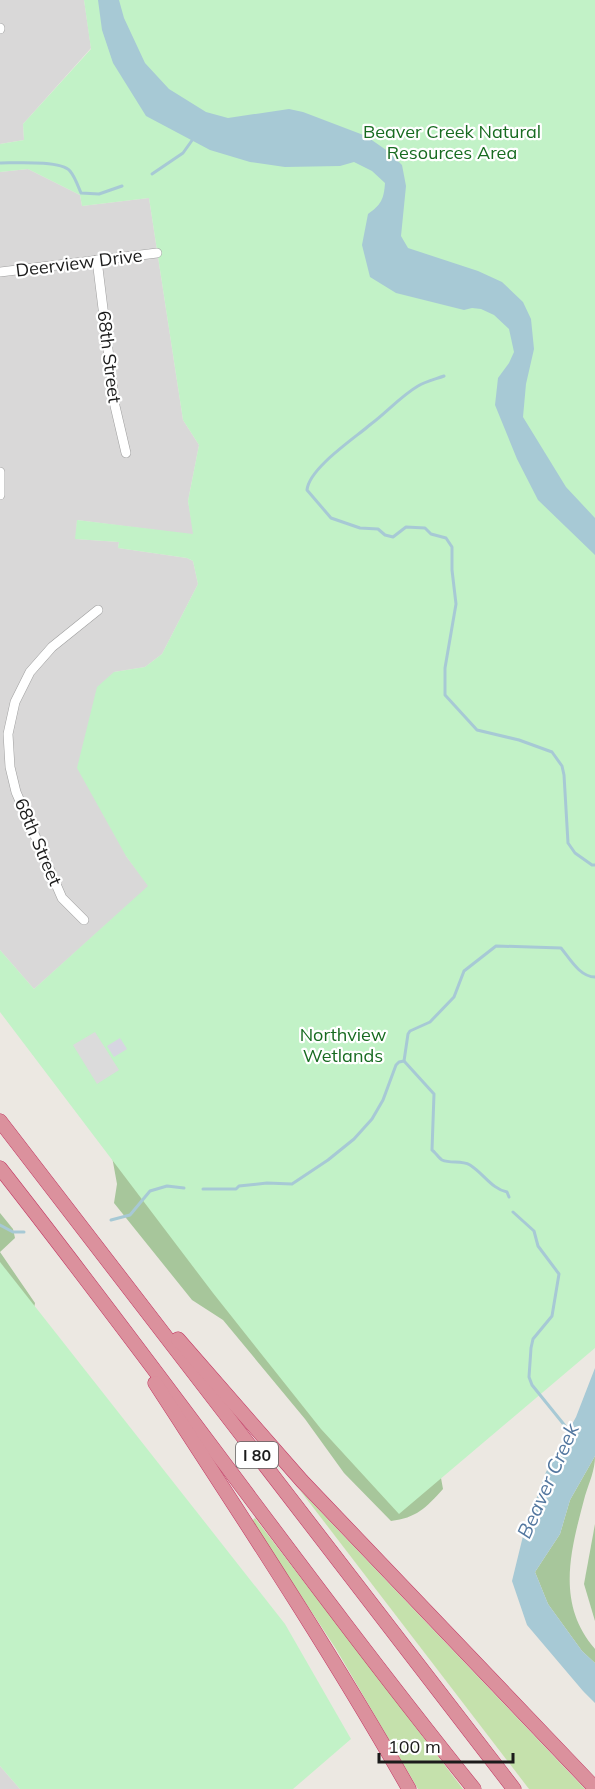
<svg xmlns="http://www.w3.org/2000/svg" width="595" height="1789" viewBox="0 0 595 1789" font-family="Mulish,sans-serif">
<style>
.residential{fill:#d9d8d8}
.grass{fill:#c5e1ac}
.forest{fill:#a7c69b}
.park{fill:#c2f2c7}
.parking{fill:#dbdbdb}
.plaza{fill:#d7d6e1}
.water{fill:#a7c9d5}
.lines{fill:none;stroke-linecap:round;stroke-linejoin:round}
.stream{stroke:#a7c9d5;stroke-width:3}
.minor-casing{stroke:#9f9f9f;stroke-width:10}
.highway-casing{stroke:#c23763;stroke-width:15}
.minor{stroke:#fff;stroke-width:9}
.highway{stroke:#db919d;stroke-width:14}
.labels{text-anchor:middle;stroke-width:4.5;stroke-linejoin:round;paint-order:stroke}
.shield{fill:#fff;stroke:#5f5f5f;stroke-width:1.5}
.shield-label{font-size:16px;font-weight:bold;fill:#1b1b1b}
.park-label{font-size:18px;fill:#176b20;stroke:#fff}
.street-label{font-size:18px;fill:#1b1b1b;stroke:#fff}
.water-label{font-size:20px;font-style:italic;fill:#53779f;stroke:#fff}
</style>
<rect width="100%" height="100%" fill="#ece8e2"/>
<g class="residential">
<polygon points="0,0 84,0 91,48 23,124 24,140 0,144"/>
<polygon points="28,169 80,195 82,206 149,198 183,420 199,445 188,501 194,535 77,520 76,539 119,542 118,548 187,558 193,561 198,584 162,654 145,667 114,672 126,856 149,886 34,989 0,950 0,172"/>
<polygon points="0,1766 20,1789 0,1789"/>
</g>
<g class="grass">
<polygon points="299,1489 585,1789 529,1789"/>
<polygon points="255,1518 463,1789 418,1789 336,1649 252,1521"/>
</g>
<g class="forest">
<path d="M111 1151 439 1467 443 1489C426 1508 416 1518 391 1521L344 1473 305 1419 223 1320 192 1300 114 1203 117 1184Z"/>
<polygon points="0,1213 13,1229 15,1238 0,1252 35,1303 33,1313 0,1356"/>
<path d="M595 1456C595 1471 589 1482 585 1496 571 1549 555 1603 595 1649V1663L582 1651 548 1604 535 1572 560 1534 570 1500Z"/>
<polygon points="595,1524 595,1621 584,1584"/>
</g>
<g class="park">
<polygon points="84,0 595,0 595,1348 399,1514 321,1429 213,1293 0,1012 0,950 34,989 148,886 126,856 77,768 97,687 114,672 145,667 162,654 198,584 193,561 187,558 118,548 119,542 75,539 77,520 193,534 188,501 199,445 183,420 149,198 82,206 80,195 28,169 0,172 0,144 24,140 23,124 91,49"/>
<polygon points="0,1262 285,1624 351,1739 293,1789 20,1789 0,1766"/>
</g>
<polygon class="parking" points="95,1032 119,1070 97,1084 73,1045"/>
<polygon class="plaza" points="120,1038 127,1049 114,1057 107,1046"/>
<g class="water">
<path d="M98 0H119L124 18 145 63 169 89 206 112 228 118 289 109 303 112 366 136 389 152 402 165 406 186 401 236 408 248 478 271 502 282 523 302 531 319 534 349 526 384 523 417 566 487 595 518V555L538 500 517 459 495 405 498 378 509 363 514 352 509 329 494 315 481 309 472 308 464 310 396 293 370 277 362 245 368 214C381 205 384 199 385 183L372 171 354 162 340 166 285 167 250 162 210 150 146 116 113 63 102 30Z"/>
<polygon points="595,1368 595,1456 570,1500 560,1534 535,1572 548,1604 582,1651 595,1663 595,1703 583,1691 527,1625 512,1581 523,1536 546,1472 576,1417"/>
</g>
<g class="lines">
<g class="stream">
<path d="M0 163C15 163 61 160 70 171 75 177 78 186 81 193L99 194 122 186"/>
<polyline points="152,174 183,153 193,139"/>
<path d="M444 376C436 379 426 381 418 386 401 396 387 412 371 424 355 438 309 468 307 490L331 518 360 528 378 529 385 535 393 537 406 527 425 528 431 534 446 538 452 547V570L456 604 445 668V695L477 730 519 740 552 752 562 766 564 775 568 843 575 853 592 865H595"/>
<polyline points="203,1189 236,1189 239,1186 267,1183 292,1184 328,1160 354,1139 372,1119 383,1100 396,1065 399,1062 404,1061"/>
<path d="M509 1197 507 1192C492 1189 484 1174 470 1165 461 1160 451 1164 442 1160 439 1158 435 1152 432 1150L434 1094 404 1061 408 1034 410 1031 430 1022 454 997 464 971 496 946 561 948C570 959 580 977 595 977"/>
<polyline points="513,1212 534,1231 538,1246 559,1274 552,1316 533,1339 531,1348 529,1377 532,1385 570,1432"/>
<polyline points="111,1220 130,1215 150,1191 167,1186 184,1188"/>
<polyline points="0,1225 13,1232 24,1232"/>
</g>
<defs>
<g id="minor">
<polyline points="0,29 0,28"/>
<polyline points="97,260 115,406 126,453"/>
<polyline points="0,272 157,253"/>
<polyline points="0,472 0,495"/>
<polyline points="84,920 62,898 16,792 10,767 8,734 15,702 30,672 52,647 98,610"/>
</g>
<g id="highway">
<polyline points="0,1121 514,1789"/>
<path d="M0 1168C161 1373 311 1586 474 1789"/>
<polyline points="178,1339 302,1481 595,1788"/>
<path d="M155 1383C242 1517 330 1650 409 1789"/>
</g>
</defs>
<use href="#minor" class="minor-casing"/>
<use href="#highway" class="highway-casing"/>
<use href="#minor" class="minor"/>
<use href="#highway" class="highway"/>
</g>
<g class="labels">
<rect class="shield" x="236" y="1442" width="42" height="26" rx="4.5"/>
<g class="shield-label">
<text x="257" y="1461">I 80</text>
</g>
<g class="park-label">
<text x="452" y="138">Beaver Creek Natural<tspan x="452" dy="21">Resources Area</tspan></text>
<text x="343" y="1041">Northview<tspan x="343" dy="21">Wetlands</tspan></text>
</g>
<g class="street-label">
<text transform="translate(79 263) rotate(-7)" y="6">Deerview Drive</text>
<text transform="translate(109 357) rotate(83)" y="6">68th Street</text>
<text transform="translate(38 842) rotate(67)" y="6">68th Street</text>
</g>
<g class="water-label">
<text transform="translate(548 1481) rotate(-66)" y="7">Beaver Creek</text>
</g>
</g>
<path d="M379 1753v9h134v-9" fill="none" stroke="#1b1b1b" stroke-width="3"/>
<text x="388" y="1753" font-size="18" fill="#1b1b1b" stroke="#ffffff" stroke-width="4.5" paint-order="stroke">100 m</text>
</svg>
